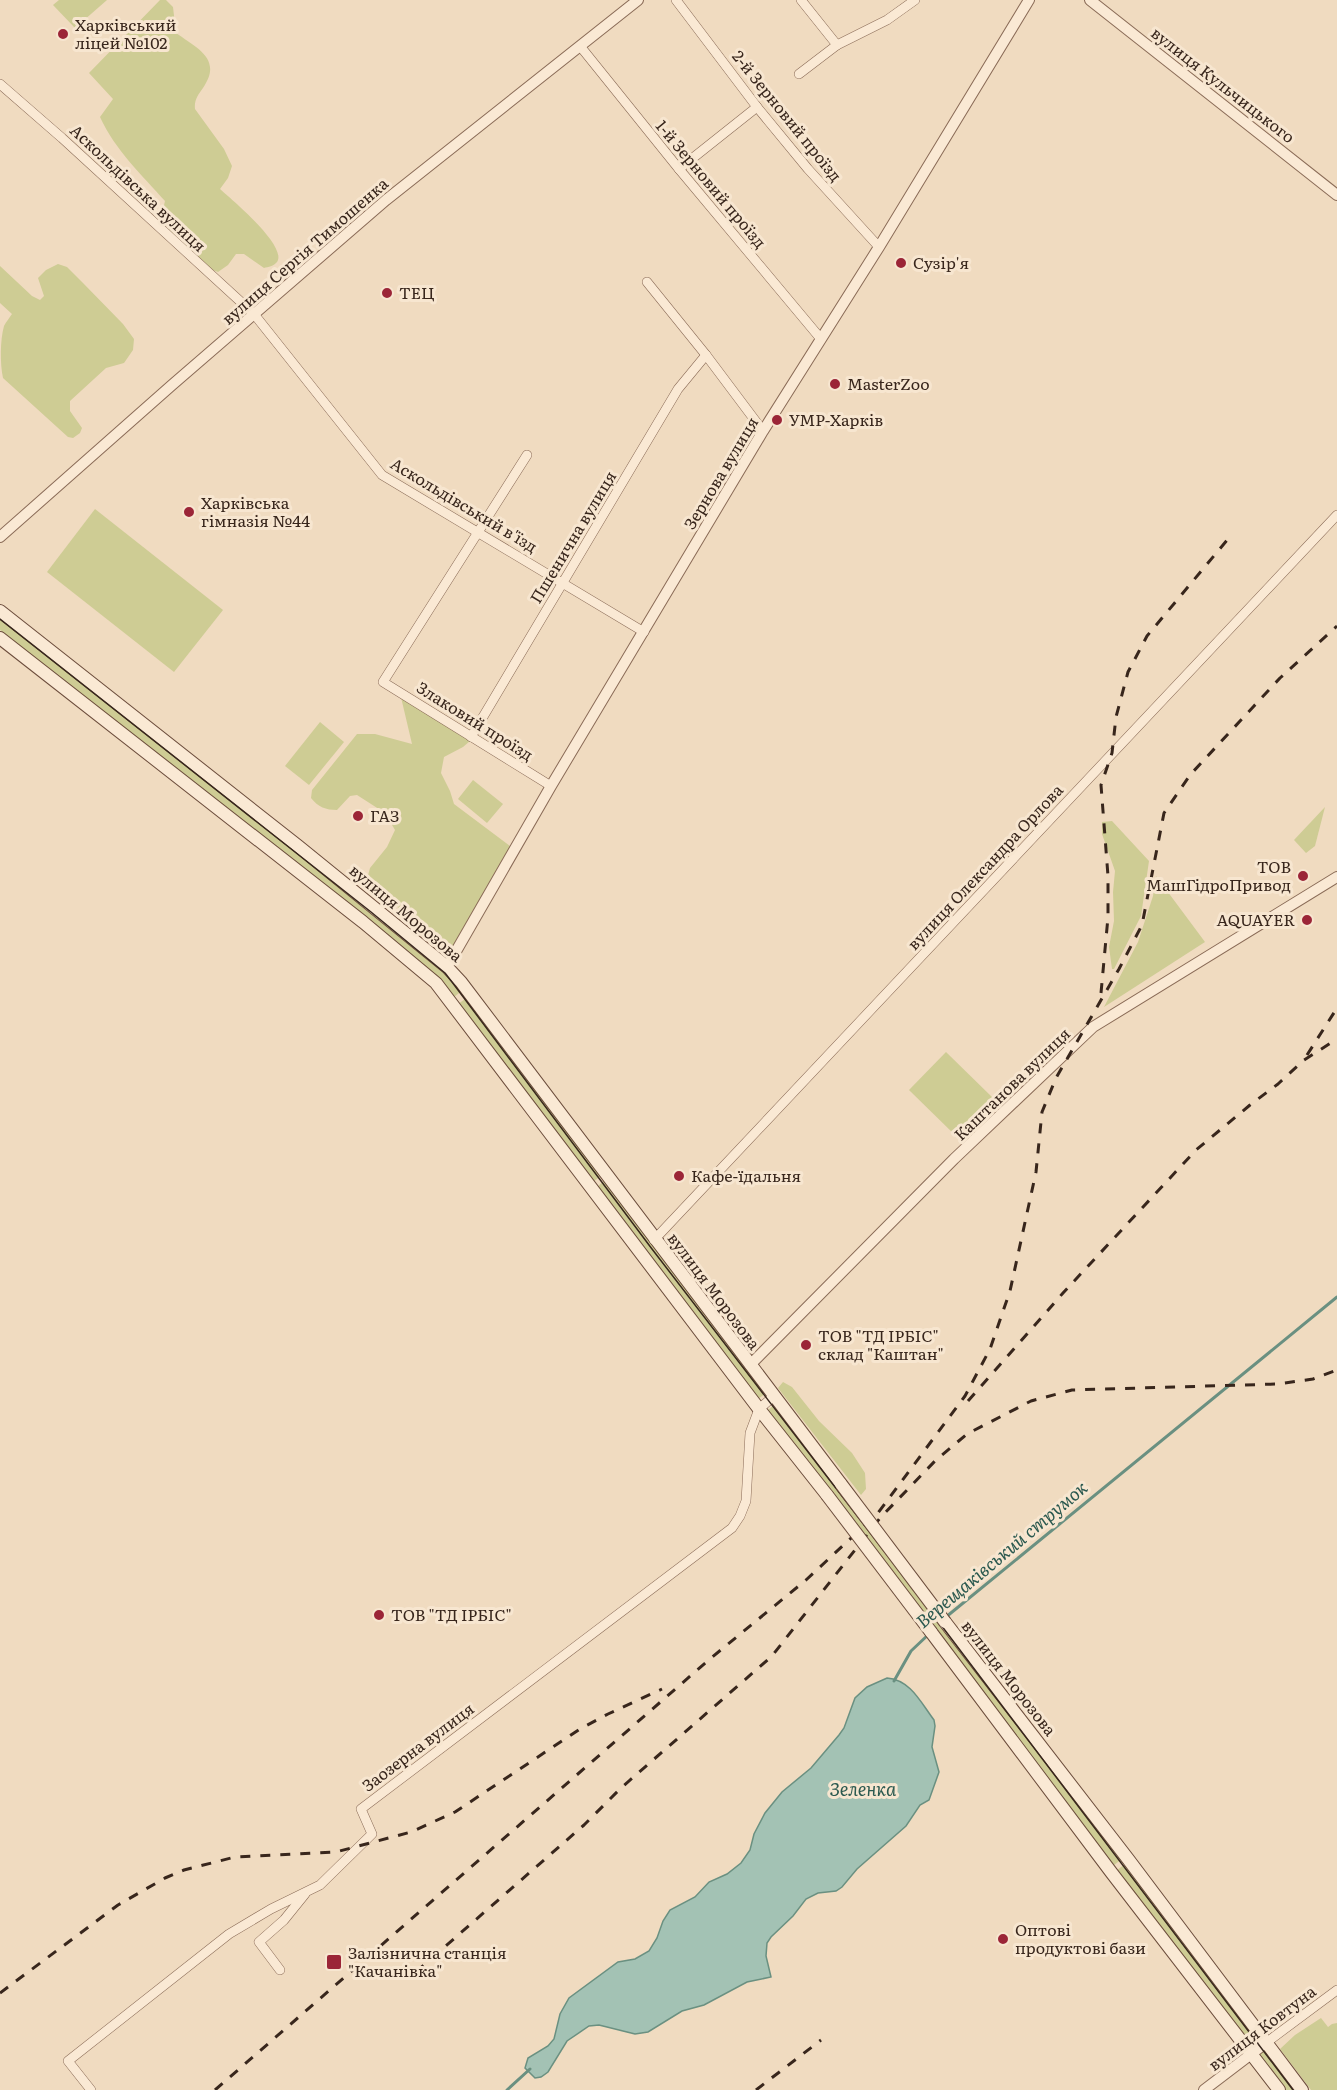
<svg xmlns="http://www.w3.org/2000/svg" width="1337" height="2090" viewBox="0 0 1337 2090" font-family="Literata,serif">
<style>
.green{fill:#cecc94}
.water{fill:#a3c2b4;stroke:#6a9081;stroke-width:1.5}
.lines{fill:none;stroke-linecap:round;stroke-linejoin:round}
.stream{stroke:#6a9081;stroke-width:3}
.minor-casing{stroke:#8a6b57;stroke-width:10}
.tertiary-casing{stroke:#8a6b57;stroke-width:12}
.secondary-casing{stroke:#6b4c3b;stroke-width:14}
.minor{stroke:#fae9d4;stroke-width:9}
.tertiary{stroke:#fae9d4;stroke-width:10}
.secondary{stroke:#fae9d4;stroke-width:12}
.tram{stroke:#38261c;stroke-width:1.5}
.rail{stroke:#38261c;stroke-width:3;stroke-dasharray:10 10;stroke-linecap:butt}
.secondary-bridge-casing{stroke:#6b4c3b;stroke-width:14;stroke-linecap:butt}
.secondary-bridge{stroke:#fae9d4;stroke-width:12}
.poi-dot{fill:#9b2537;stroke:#f7e6d0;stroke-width:2}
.labels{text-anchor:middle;stroke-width:6;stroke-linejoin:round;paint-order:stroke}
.poi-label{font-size:16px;fill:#38261c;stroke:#f7e6d0;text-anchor:start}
.street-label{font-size:16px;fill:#38261c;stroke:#f7e6d0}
.water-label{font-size:18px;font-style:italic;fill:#2b594f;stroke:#f7e6d0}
</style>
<rect width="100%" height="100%" fill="#f0dbc0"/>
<g class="green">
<polygon points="59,0 107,0 75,28 53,5"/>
<path d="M160 0H166L173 7 176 33C197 48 223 59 203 88 198 95 194 100 195 109L224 149 232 166 228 178 220 189C231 199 288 246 277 262 274 266 268 267 264 268L244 254H236L228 265 218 272 210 269 171 232 161 218 165 201C142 175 115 150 100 117L113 99 89 73Z"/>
<path d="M58 264 67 267 83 283 123 324 134 339 133 350 124 363 106 368 70 401V411L82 428 80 433 73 438 68 437 3 378C0 364 0 340 4 326 6 322 10 317 12 314L0 303V266L32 296 40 300 44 296 38 278 46 270Z"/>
<polygon points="95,509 223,610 174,672 47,572"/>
<polygon points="0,615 440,964 463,990 454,997 429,970 0,630"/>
<path d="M400 693 470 741 463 747 444 757 441 773 450 791 454 804 514 849 458 948 440 942 372 886 367 879 370 868 387 847 395 830 385 813 357 795 350 796 337 810C326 810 318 807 311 798L312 790 357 734H375L412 744Z"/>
<polygon points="320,722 344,742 309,785 285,766"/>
<polygon points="473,780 503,804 487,823 458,799"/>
<polygon points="1325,807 1315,846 1306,853 1294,840"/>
<polygon points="1112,821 1149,861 1141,916 1114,969 1112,969 1109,947 1114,921 1113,892 1115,871 1102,834 1102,822"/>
<polygon points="1156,876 1205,942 1104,1007 1138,942 1153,896"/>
<polygon points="468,997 602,1175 593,1182 458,1004"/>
<polygon points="946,1052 994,1099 957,1137 909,1090"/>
<polygon points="605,1180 766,1393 758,1399 596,1188"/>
<polygon points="783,1382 792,1387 819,1421 852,1453 865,1473 866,1489 861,1495 778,1388"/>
<polygon points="775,1404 1123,1858 1113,1866 767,1411"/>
<polygon points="1125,1864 1260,2037 1249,2045 1116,1871"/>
<polygon points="1321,2018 1328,2027 1332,2024 1337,2023 1337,2090 1311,2090 1280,2049 1295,2035"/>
<polygon points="1266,2045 1299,2090 1282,2090 1255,2054"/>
</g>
<path class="water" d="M887 1678C911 1680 921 1703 934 1720L935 1726 932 1747 939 1772 929 1800 920 1805 906 1826 857 1869 842 1887 836 1891 818 1893 806 1899 793 1916 771 1937 767 1943 766 1956 771 1977 747 1982 704 2005 682 2011 648 2032 635 2034 599 2025 589 2026 567 2041 548 2072 541 2077 535 2078 525 2068 528 2058 548 2046 554 2039 560 2014 569 1998 618 1962 635 1959 649 1951 657 1938 663 1921 670 1910 695 1897 709 1882 727 1874 741 1863 750 1850 754 1834 765 1813 782 1792 811 1768 839 1735 844 1728 855 1698 867 1687Z"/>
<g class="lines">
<g class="stream">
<polyline points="946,1617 1337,1297"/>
<polyline points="894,1681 911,1651 929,1634"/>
<polyline points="507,2090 530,2069"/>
</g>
<defs>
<g id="minor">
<polyline points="676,0 757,107 808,169 879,247"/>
<polyline points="801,0 837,45"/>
<polyline points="580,46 679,169 821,339"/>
<polyline points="799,74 837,45 887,20 915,0"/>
<polyline points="0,84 62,138 254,314 382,475 644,632"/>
<polyline points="679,169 757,107"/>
<polyline points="647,282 706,355 763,431"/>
<polyline points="527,455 383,682 551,786"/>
<polyline points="471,737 678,389 706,355"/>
<polyline points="654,1240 1337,515"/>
<polyline points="280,1970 259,1942 284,1920 305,1894"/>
<polyline points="1267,2042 1337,1990"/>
<polyline points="91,2090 68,2061 229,1934 271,1909 320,1885 372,1834 361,1809 732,1528 740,1516 746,1501 750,1433 759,1409 774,1396"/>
</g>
<g id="tertiary">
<polyline points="1090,0 1337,195"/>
<polyline points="0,537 172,385 386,200 638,0"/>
<polyline points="447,967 551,786 763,431 879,247 1029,0"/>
<polyline points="750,1365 954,1159 1093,1027 1337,877"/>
<polyline points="1204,2090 1267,2042"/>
</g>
<g id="secondary">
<polyline points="0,611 298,846 447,967 461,982 841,1484"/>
<polyline points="0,638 363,922 436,983 759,1409 827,1495"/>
<polyline points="945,1622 1128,1859 1302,2090"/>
<polyline points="931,1632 1111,1872 1279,2090"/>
</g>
</defs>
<use href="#minor" class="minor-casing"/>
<use href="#tertiary" class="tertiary-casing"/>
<use href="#secondary" class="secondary-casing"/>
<use href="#minor" class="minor"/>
<use href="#tertiary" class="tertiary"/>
<use href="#secondary" class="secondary"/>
<polyline class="tram" points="0,619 371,912 445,973 452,982 652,1249 941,1625 1293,2090"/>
<g class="rail">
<polyline points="1101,993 1108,917 1108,876 1101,785 1112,753 1116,717 1128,672 1147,636 1228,539"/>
<polyline points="1307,1055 1337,1008"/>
<polyline points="968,1401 1063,1293 1196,1150 1250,1105 1278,1084 1304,1060 1337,1039"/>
<polyline points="416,1972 584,1825 621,1788 772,1656 880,1518 935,1461 967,1434 1031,1401 1072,1390 1277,1384 1313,1379 1337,1370"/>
<polyline points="0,1993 118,1905 165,1878 184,1870 235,1857 336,1852 411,1832 455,1812 580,1729 608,1714 662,1689"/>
<polyline points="215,2090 711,1658 806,1580 878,1513 965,1396 990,1349 1010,1291 1036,1172 1042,1112 1056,1078 1119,969 1142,925 1164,813 1190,775 1254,706 1280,678 1337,626"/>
<polyline points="756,2090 821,2040"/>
</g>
<defs>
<g id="secondary-bridge">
<polyline points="841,1484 945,1622"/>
<polyline points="827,1495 931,1632"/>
</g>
</defs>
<use href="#secondary-bridge" class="secondary-bridge-casing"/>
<use href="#secondary-bridge" class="secondary-bridge"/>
</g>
<g class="poi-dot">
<circle cx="63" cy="34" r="6"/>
<circle cx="901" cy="263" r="6"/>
<circle cx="387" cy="293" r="6"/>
<circle cx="835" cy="384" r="6"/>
<circle cx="777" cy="420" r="6"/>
<circle cx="189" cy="512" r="6"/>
<circle cx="358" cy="816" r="6"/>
<circle cx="1303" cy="876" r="6"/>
<circle cx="1307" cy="920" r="6"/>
<circle cx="679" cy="1176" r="6"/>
<circle cx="806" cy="1345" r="6"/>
<circle cx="379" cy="1615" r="6"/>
<circle cx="1003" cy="1939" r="6"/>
<rect x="326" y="1954" width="16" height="16" rx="3"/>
</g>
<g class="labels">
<g class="poi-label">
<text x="75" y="31">Харківський<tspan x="75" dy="18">ліцей №102</tspan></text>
<text x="913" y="269">Сузір'я</text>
<text x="399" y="299">ТЕЦ</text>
<text x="847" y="390">MasterZoo</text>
<text x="789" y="426">УМР-Харків</text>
<text x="201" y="509">Харківська<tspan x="201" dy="18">гімназія №44</tspan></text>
<text x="370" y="822">ГАЗ</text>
<text x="1291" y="873" text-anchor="end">ТОВ<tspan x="1291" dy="18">МашГідроПривод</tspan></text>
<text x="1295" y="926" text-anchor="end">AQUAYER</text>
<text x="691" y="1182">Кафе-їдальня</text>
<text x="818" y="1342">ТОВ "ТД ІРБІС"<tspan x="818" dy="18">склад "Каштан"</tspan></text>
<text x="391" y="1621">ТОВ "ТД ІРБІС"</text>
<text x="1015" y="1936">Оптові<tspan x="1015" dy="18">продуктові бази</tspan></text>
<text x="348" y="1959">Залізнична станція<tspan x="348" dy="18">"Качанівка"</tspan></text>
</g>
<g class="street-label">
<text transform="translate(1223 85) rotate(38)" y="6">вулиця Кульчицького</text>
<text transform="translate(787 116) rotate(51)" y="6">2-й Зерновий проїзд</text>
<text transform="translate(711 184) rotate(50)" y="6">1-й Зерновий проїзд</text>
<text transform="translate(138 188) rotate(43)" y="6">Аскольдівська вулиця</text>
<text transform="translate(305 251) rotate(-41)" y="6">вулиця Сергія Тимошенка</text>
<text transform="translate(721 473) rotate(-59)" y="6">Зернова вулиця</text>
<text transform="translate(464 505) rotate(31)" y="6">Аскольдівський в'їзд</text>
<text transform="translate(573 537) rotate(-59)" y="6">Пшенична вулиця</text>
<text transform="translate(475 721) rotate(32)" y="6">Злаковий проїзд</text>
<text transform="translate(985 867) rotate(-47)" y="6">вулиця Олександра Орлова</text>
<text transform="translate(406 913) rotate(40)" y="6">вулиця Морозова</text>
<text transform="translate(1012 1084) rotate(-44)" y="6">Каштанова вулиця</text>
<text transform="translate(714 1291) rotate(53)" y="6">вулиця Морозова</text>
<text transform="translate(1009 1678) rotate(52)" y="6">вулиця Морозова</text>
<text transform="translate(418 1747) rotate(-37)" y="6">Заозерна вулиця</text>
<text transform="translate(1262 2028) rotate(-37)" y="6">вулиця Ковтуна</text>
</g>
<g class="water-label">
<text transform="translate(1002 1555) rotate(-40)" y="6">Верещаківський струмок</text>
<text x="863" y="1796">Зеленка</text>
</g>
</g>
</svg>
